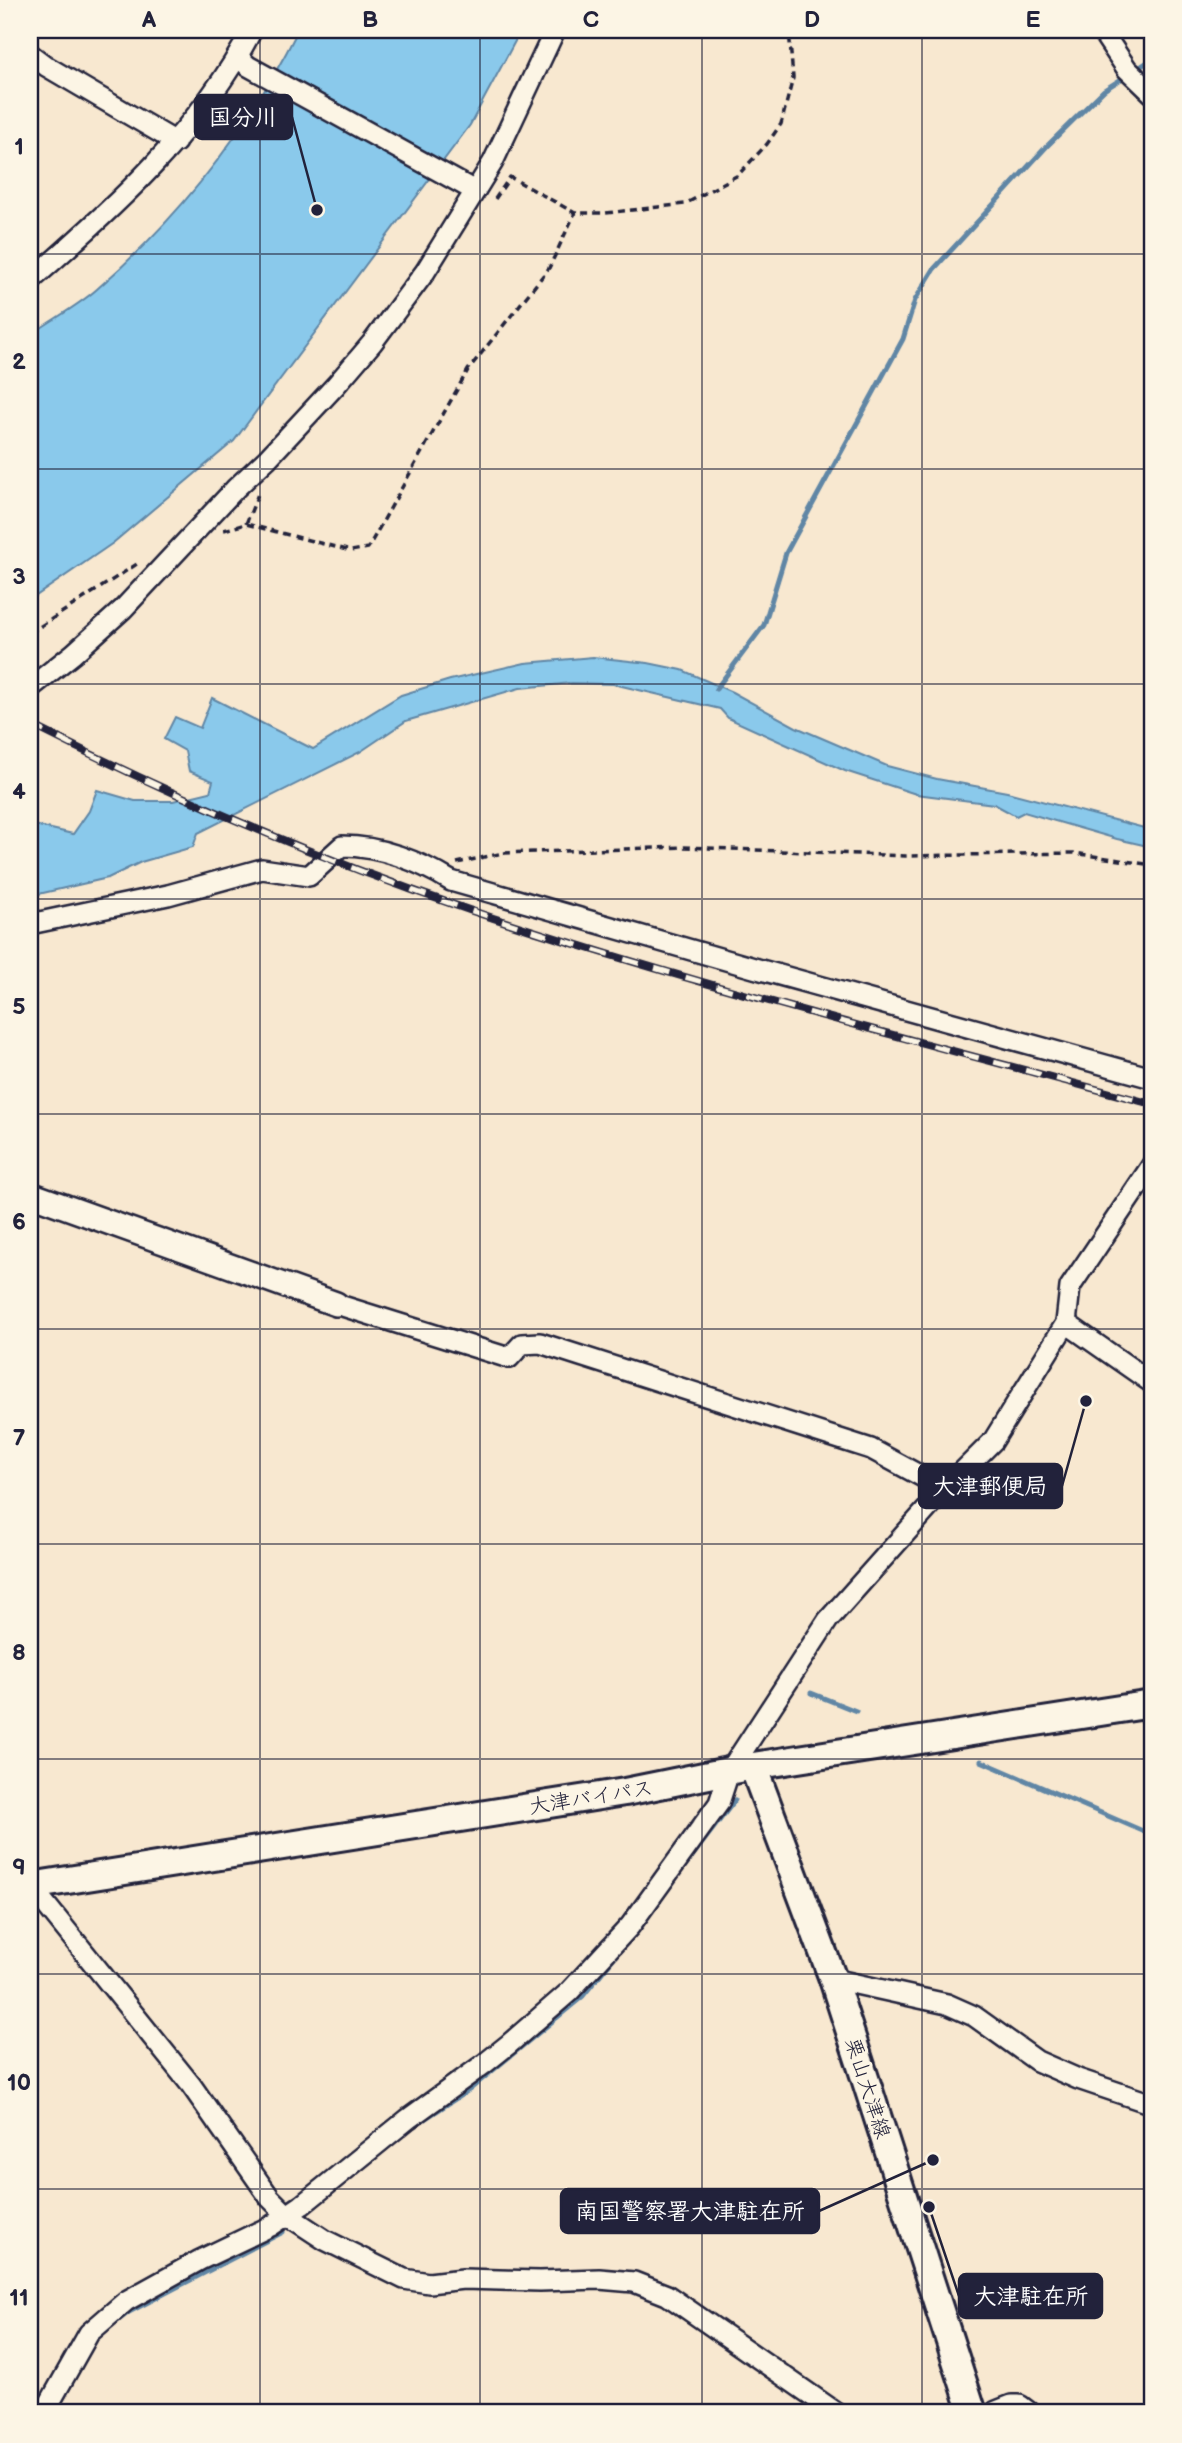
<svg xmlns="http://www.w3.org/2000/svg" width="1182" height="2443" viewBox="0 0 1182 2443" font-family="'Balsamiq Sans','Klee One',sans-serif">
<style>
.water{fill:#8ac9eb;stroke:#6086a5;stroke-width:2}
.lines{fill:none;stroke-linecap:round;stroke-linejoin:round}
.stream{stroke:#6086a5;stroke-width:5}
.minor-casing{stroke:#22223b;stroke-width:24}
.tertiary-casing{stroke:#22223b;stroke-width:28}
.secondary-casing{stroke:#22223b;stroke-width:32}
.path{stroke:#22223b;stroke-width:3.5;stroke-dasharray:7 5;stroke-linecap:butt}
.minor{stroke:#fcf5e5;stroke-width:19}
.tertiary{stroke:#fcf5e5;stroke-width:23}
.secondary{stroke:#fcf5e5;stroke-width:26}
.rail-casing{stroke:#22223b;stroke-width:8}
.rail{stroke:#fcf5e5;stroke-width:5;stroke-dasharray:16;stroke-linecap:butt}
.grid{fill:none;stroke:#22223b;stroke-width:2;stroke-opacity:0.55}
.labels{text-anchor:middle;stroke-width:6;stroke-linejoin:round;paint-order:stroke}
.street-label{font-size:21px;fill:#22223b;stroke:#fcf5e5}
.leader{fill:none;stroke:#22223b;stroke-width:2.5}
.callout-dot{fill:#22223b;stroke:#fcf5e5;stroke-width:2.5}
.callout{fill:#22223b;stroke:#22223b;stroke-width:2.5}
.callout-label{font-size:23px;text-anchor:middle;font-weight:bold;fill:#fff}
.neatline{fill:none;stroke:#22223b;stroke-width:2.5}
.grid-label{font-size:23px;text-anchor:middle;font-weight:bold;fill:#22223b}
</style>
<rect width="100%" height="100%" fill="#f8e8d0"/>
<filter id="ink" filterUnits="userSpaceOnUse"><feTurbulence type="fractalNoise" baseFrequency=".0143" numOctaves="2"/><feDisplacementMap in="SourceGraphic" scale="14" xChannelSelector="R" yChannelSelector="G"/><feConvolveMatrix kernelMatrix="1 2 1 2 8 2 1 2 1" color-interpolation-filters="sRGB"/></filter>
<g filter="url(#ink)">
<g class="water">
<path d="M298 30H521L470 125 234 441 113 543 30 600V350L36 345 32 334C53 319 78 306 97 289 180 217 249 128 298 30Z"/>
<polygon points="593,657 648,663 682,670 732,692 796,727 887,766 937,779 1007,792 1152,830 1152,847 1117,839 1024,812 1016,816 994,804 916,794 845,771 728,718 720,709 613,684 572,683 520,688 406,721 360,752 198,833 193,847 141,862 108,878 30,896 30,824 73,834 89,811 97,790 135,801 173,801 210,792 213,781 189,771 185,751 164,739 175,717 200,728 212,698 313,749 401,695 450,680 525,663"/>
</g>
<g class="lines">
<g class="stream">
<polyline points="1134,71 1152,59"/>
<polyline points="716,689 764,625 786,553 903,339 915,300 934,269 1047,146 1104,90 1126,76"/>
<polyline points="811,1693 856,1711"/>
<polyline points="981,1761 1152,1835"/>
<polyline points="684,1867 735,1800"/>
<polyline points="420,2122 469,2090 583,1996 616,1955"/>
<polyline points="116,2322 129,2312 283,2232"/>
</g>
<defs>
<g id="minor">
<polyline points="1101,30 1127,69 1152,93"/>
<polyline points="30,54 46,66 176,142"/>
<polyline points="238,57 248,66 475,191"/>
<path d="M30 281C114 208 200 130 252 30"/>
<polyline points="30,688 73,654 123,609 236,488 267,459 336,385 372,343 425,272 493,162 555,30"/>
<path d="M30 924 168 895 262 869 309 876 342 846C380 846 419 861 451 881L754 968 1152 1078"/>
<polyline points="336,1304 509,1358 522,1344 540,1343 871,1449 945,1489"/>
<polyline points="1066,1323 1152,1383"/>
<polyline points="30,1885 191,2085 270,2198 287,2215 325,2240 404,2279 429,2283 463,2279 540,2281 599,2279 634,2282 667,2295 837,2413"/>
<polyline points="833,1979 947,2004 974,2016 1037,2061 1078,2079 1152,2104"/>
<polyline points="44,2413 89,2333 126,2301 200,2260 271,2226 302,2205 408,2119 484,2064 509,2044 569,1992 630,1926 719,1803 729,1772 828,1620 945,1489 993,1441 1066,1323 1070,1287 1152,1165"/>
</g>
<g id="tertiary">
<polyline points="30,1194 336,1304"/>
<polyline points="997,2413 1012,2407 1019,2407 1027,2413"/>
</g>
<g id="secondary">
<polyline points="753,1766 833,1979 973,2413"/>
<polyline points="30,1886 625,1792 753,1766 1152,1704"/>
</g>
</defs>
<use href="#minor" class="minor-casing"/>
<use href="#tertiary" class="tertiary-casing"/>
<use href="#secondary" class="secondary-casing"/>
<g class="path">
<polyline points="495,199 510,177 575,213 606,213 685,204 738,175 767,144 781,124 793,78 789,30"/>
<polyline points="246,524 258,494"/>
<polyline points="224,530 246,524 351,551 368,548 468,370 549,268 575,213"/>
<polyline points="30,633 140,562"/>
<polyline points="457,863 503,853 684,847 906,856 1074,853 1152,865"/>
</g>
<use href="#minor" class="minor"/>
<use href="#tertiary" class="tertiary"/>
<use href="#secondary" class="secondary"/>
<defs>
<path id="rail" d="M30 724C172 796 319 859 469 910 694 985 924 1043 1152 1104"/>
</defs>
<use href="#rail" class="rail-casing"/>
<use href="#rail" class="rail"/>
</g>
</g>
<path class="grid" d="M260 30V2413M480 30V2413M702 30V2413M922 30V2413M30 254H1152M30 469H1152M30 684H1152M30 899H1152M30 1114H1152M30 1329H1152M30 1544H1152M30 1759H1152M30 1974H1152M30 2189H1152"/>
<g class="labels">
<g class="street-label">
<text transform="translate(591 1797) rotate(-9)" y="7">大津バイパス</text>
<text transform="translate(868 2088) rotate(72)" y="7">栗山大津線</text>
</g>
</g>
<path class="leader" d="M317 210L292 117M1086 1401L1062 1486M933 2160L819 2211M929 2207L959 2296"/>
<g class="callout-dot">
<circle cx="317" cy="210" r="7"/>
<circle cx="1086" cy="1401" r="7"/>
<circle cx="933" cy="2160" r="7"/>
<circle cx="929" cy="2207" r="7"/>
</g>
<g class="callout">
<rect x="195" y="95" width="97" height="44" rx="7"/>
<rect x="919" y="1464" width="143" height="44" rx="7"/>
<rect x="561" y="2189" width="258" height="44" rx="7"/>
<rect x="959" y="2274" width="143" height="44" rx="7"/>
</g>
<g class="callout-label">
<text x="243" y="125">国分川</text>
<text x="990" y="1494">大津郵便局</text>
<text x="690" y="2219">南国警察署大津駐在所</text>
<text x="1031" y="2304">大津駐在所</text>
</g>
<rect width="1182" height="2443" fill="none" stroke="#fcf5e5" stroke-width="77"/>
<rect x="38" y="38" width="1106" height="2366" class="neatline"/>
<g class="grid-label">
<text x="149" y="27">A</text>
<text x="370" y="27">B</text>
<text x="591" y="27">C</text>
<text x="812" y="27">D</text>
<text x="1033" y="27">E</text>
<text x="19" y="154">1</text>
<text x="19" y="369">2</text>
<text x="19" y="584">3</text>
<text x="19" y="799">4</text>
<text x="19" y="1014">5</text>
<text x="19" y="1229">6</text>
<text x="19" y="1445">7</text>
<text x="19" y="1660">8</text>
<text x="19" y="1875">9</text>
<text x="19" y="2090">10</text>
<text x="19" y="2305">11</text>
</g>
</svg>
